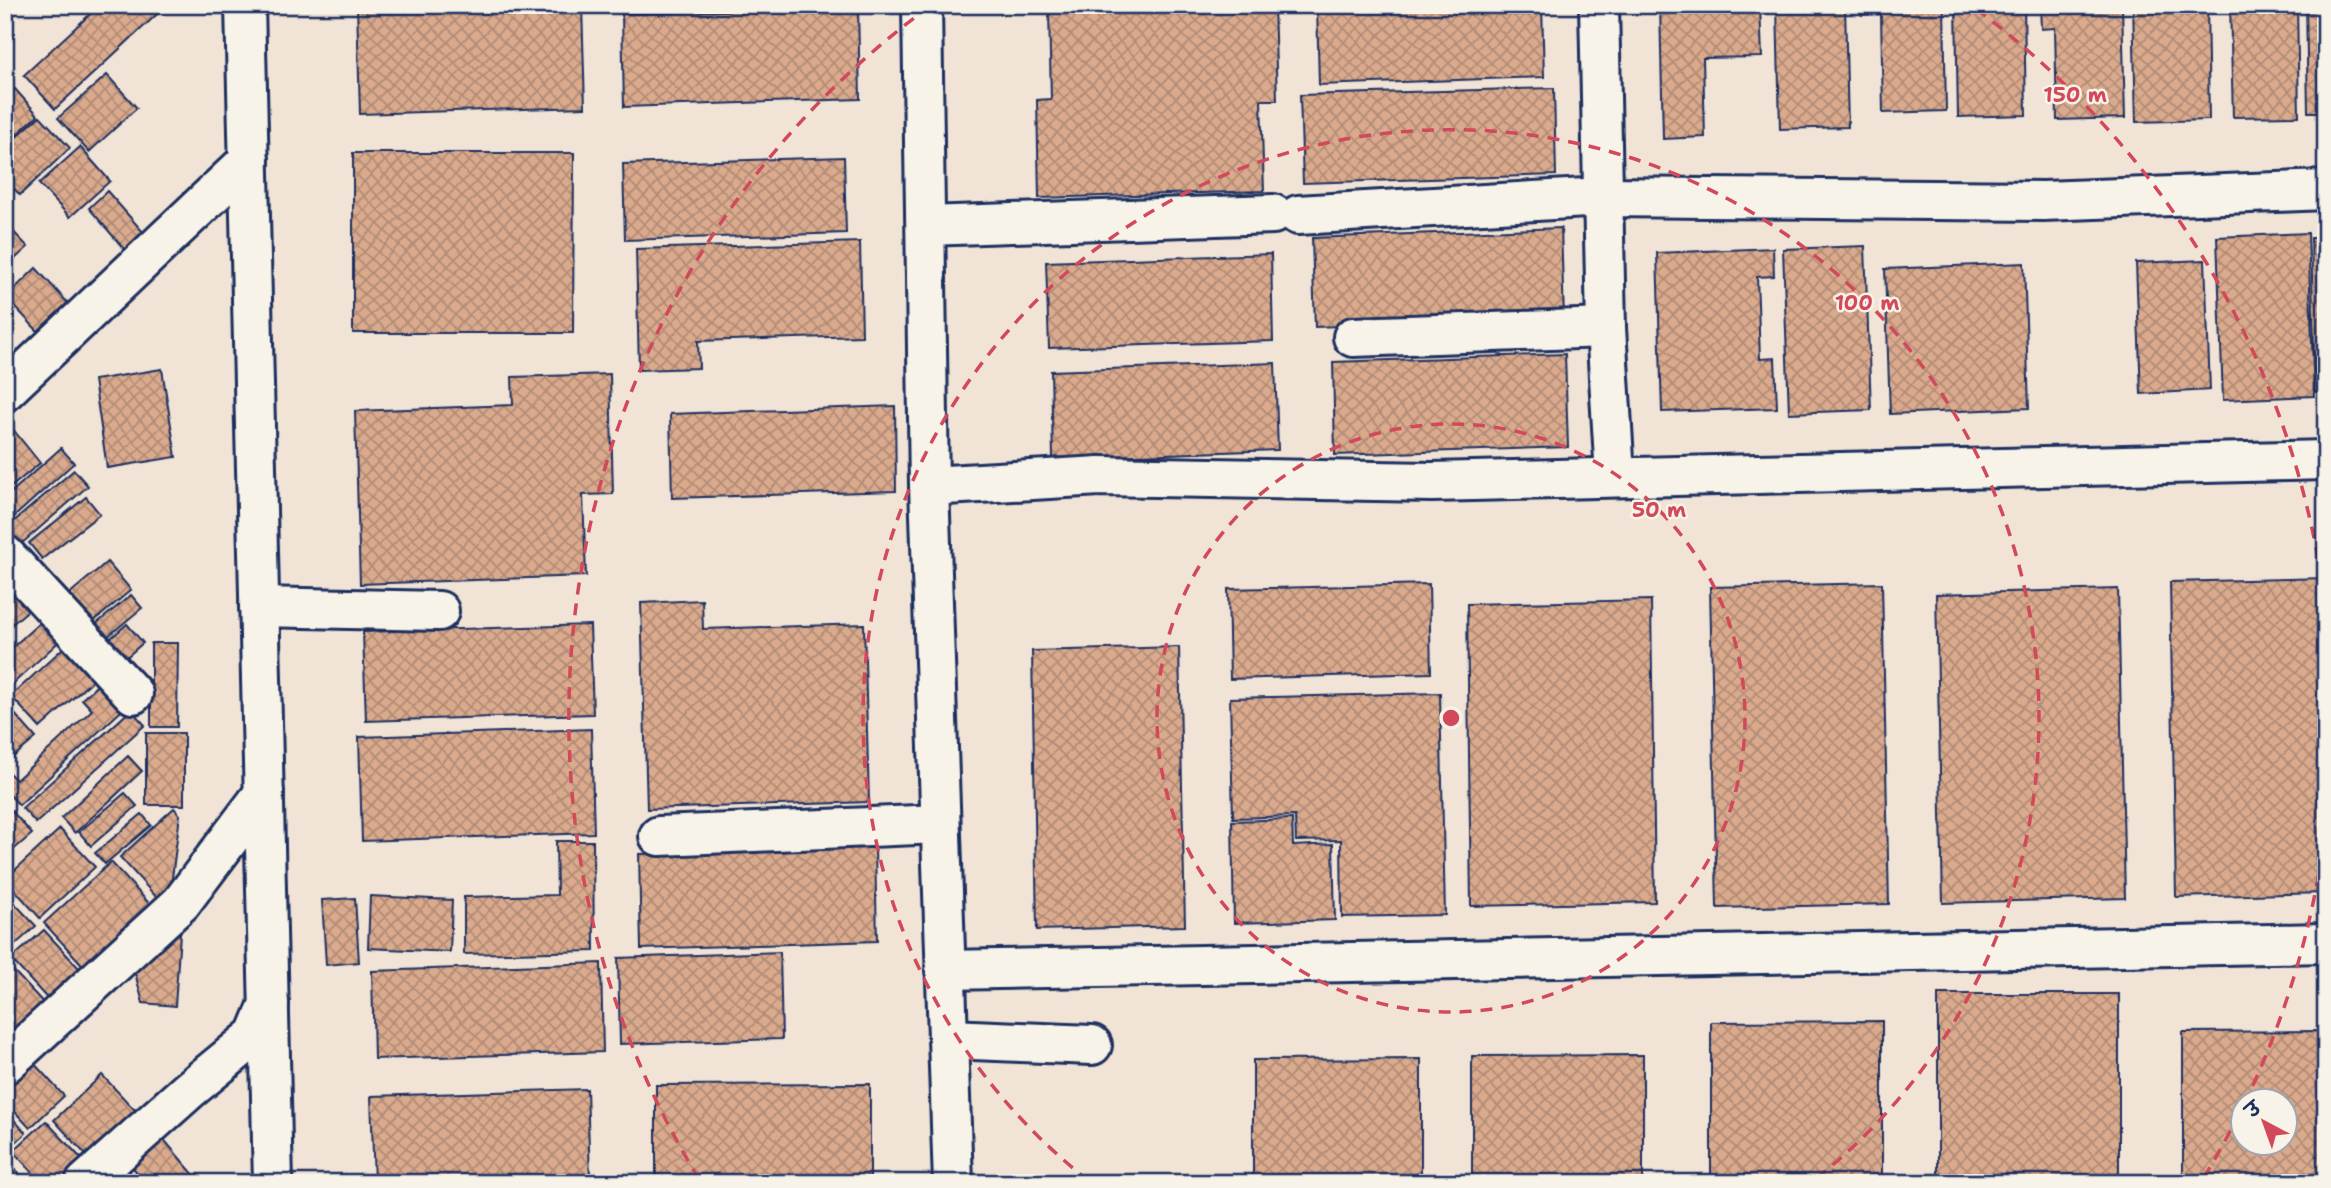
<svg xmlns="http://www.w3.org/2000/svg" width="2331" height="1188" viewBox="0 0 2331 1188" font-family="'Shantell Sans','Playpen Sans Deva',sans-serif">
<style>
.building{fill:url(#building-cross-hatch);stroke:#1b2f5e;stroke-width:2;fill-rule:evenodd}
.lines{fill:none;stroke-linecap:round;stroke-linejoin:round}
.minor-casing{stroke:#1b2f5e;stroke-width:44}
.minor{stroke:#f7f3e8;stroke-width:38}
.ring{fill:none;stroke:#d1495b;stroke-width:3.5;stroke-dasharray:12 9}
.centre{fill:#d1495b;stroke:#f7f3e8;stroke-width:3.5}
.ring-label{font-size:21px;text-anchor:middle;font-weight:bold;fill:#d1495b;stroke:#f7f3e8;stroke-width:5;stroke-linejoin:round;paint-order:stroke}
</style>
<defs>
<pattern id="building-cross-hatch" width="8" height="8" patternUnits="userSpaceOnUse" patternTransform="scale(1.75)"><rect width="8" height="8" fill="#dbaa8d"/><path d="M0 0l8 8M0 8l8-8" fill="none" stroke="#b18b76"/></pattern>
</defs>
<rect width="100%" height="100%" fill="#f1e4d6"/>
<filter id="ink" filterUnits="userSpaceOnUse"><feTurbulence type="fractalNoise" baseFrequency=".0143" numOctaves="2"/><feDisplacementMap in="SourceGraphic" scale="14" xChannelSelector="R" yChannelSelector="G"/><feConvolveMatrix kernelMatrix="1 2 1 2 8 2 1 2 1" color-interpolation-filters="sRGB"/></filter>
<g filter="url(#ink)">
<g class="building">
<polygon points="100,5 167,5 55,109 24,75"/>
<polygon points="357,5 582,5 585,107 360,114"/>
<polygon points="1202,5 1274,5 1277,100 1261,100 1264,191 1039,198 1037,100 1051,99 1049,12"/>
<polygon points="1317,5 1542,5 1544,77 1319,85"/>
<polygon points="1660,5 1760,5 1762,57 1703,58 1705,137 1663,139"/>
<polygon points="1777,5 1845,5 1848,127 1780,129"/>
<polygon points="1862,5 1944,5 1946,111 1883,113 1881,14 1862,15"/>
<polygon points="1956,5 2024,5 2026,115 1958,117"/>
<polygon points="2040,5 2122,5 2125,118 2057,120 2055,28 2041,29"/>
<polygon points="2133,5 2207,5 2209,120 2136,122"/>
<polygon points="2230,5 2297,5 2299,116 2233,117"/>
<polygon points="2306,5 2326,5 2326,112 2308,112"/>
<polygon points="858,7 860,99 624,107 622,14"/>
<polygon points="107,75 137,108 89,152 58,118"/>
<polygon points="1554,88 1556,175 1303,183 1300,95"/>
<polygon points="15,89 38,115 5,145 5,98"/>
<polygon points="40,116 70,148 20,195 5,179 5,147"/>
<polygon points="80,147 110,181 70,217 39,184"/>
<polygon points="353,153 574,153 573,333 353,333"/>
<polygon points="844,157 846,233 625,240 623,164"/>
<polygon points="107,191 150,240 131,257 89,208"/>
<polygon points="5,223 28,247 5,268"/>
<polygon points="1561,228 1564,318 1315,327 1312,238"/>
<polygon points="2308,233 2314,396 2223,400 2217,237"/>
<polygon points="2311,238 2326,238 2326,392 2315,392"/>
<polygon points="860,242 862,336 698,341 699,368 639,370 636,249"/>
<polygon points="1865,246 1871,410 1789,413 1783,249"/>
<polygon points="1773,248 1774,276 1757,277 1760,359 1775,358 1777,408 1662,412 1657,253"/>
<polygon points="1271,254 1273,341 1049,348 1046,262"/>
<polygon points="2205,260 2210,390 2141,394 2136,263"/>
<polygon points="2024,263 2029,408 1890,414 1885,269"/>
<polygon points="36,268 77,313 47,341 6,297"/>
<polygon points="1565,354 1568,447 1335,455 1333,362"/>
<polygon points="1275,363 1278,450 1053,458 1051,371"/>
<polygon points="162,369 176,457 107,468 94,380"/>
<polygon points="610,374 613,494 583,495 586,576 360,584 355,411 513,405 512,377"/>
<polygon points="895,406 896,491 672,498 670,414"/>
<polygon points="12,428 40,463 5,492 5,433"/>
<polygon points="61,448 74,463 5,525 5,498"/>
<polygon points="74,470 88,486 20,545 5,551 5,529"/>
<polygon points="86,497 100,514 42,559 29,543"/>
<polygon points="107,562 131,590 80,633 56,605"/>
<polygon points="18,576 39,601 5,630 5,587"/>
<polygon points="2326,578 2326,893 2176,897 2170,582"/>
<polygon points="1882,583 1889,904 1717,908 1710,587"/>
<polygon points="1429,584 1431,673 1230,679 1228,589"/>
<polygon points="2118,589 2125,898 1943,903 1936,594"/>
<polygon points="131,595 142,608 95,647 84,634"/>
<polygon points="702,600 703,629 864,624 869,802 647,809 641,603"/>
<polygon points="1651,600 1655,902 1471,906 1467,604"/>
<polygon points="47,616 65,636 5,691 5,654"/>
<polygon points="127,624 143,643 114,668 98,649"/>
<polygon points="590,625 593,714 366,721 363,632"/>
<polygon points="72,640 102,672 40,728 11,696"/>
<polygon points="151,643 178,643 177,727 151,727"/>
<polygon points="1179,647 1185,926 1037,930 1032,651"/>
<polygon points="107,676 131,702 19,805 5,790 5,769 16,780 92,710 82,699"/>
<polygon points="1440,693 1445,915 1342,917 1341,840 1296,841 1295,816 1233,818 1230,698"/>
<polygon points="5,703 36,738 12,758 5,750"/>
<polygon points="131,710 145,725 36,823 22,808"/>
<polygon points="591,729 594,833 362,841 359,737"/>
<rect x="146" y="733" width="38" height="72"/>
<polygon points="128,756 142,771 75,833 61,818"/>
<polygon points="125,793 137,806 91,846 79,832"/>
<polygon points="5,803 32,834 5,857"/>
<polygon points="174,808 180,815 168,910 120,857"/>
<polygon points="142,814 151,825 105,864 95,853"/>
<polygon points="1292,819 1293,846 1333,844 1335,920 1234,923 1232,821"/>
<polygon points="60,829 95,867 40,918 5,879"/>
<polygon points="556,841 593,841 594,951 464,954 464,897 557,895"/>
<polygon points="875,847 877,941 641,949 639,854"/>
<polygon points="111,862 157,912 90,973 44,923"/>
<polygon points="5,893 36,926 6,953 5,953"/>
<polygon points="370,896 452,900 450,952 368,948"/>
<polygon points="355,898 359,962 326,965 322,900"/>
<polygon points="181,919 175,1006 143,1003 131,958"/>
<polygon points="44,930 88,978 55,1007 11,959"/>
<polygon points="780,952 782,1039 620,1044 618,958"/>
<polygon points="601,963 603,1052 374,1059 372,971"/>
<polygon points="10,967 49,1009 16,1039 5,1028 5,971"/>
<rect x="1938" y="994" width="181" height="189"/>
<polygon points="1882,1021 1882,1183 1711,1183 1711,1022"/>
<path d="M2326 1031V1183H2183V1032ZM2244 1100H2286V1142H2244Z"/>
<polygon points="1643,1055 1643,1183 1472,1183 1472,1056"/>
<polygon points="1421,1059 1421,1183 1253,1183 1253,1060"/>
<polygon points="31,1060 64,1096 30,1128 5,1101 5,1083"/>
<polygon points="102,1075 146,1122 97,1167 54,1120"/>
<polygon points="870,1084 870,1177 656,1177 656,1085"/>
<polygon points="587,1089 590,1178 374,1183 371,1096"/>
<polygon points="5,1110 26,1133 5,1152"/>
<polygon points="46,1121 94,1172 82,1183 42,1183 13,1151"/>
<polygon points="154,1128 201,1183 146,1183 123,1156"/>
<polygon points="116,1158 139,1183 89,1183"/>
<polygon points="9,1162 28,1183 5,1183 5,1165"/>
<polygon points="872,1181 872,1183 677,1183"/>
</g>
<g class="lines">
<defs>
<g id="minor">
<polyline points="245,5 273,1183"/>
<polyline points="922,5 929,486 953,1183"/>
<polyline points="1599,5 1606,328 1615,476"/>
<polyline points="1298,215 1603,197 2043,201 2326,190"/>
<polyline points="926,226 1273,214"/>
<polyline points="1353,337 1606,328"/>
<polyline points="5,391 249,160"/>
<polyline points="929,486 1100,476 1432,482 2326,460"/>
<polyline points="5,555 133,694"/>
<polyline points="259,607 439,611"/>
<polyline points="659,836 940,824"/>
<polyline points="945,970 2326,943"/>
<polyline points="949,1039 1092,1045"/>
<polyline points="5,1064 181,903 264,793"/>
<polyline points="85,1183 189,1090 256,1035 269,1004"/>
</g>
</defs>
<use href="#minor" class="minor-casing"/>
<use href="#minor" class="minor"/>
</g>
</g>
<g class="ring">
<circle cx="1451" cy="718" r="294"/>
<path d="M1089 1181A588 588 0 1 1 1813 1181"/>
<path d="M2325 833A882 882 0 0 1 2247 1098M2240 1112A882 882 0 0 1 2203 1179M699 1179A882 882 0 0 1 926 9M1976 9A882 882 0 0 1 2325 603"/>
</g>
<circle cx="1451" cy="718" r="10" class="centre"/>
<g class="ring-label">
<text x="2075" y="102">150 m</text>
<text x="1867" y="310">100 m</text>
<text x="1659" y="517">50 m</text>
</g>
<rect width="2331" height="1188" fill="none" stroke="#f7f3e8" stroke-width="28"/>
<rect x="14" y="14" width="2303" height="1160" fill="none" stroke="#1b2f5e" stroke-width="2.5" filter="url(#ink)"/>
<g transform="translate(2264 1122) rotate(319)"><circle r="33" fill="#f7f3e8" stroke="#9fa5b1" stroke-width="2"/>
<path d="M0-5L12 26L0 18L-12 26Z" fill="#d1495b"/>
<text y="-10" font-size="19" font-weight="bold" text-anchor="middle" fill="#1b2f5e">उ</text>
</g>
</svg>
